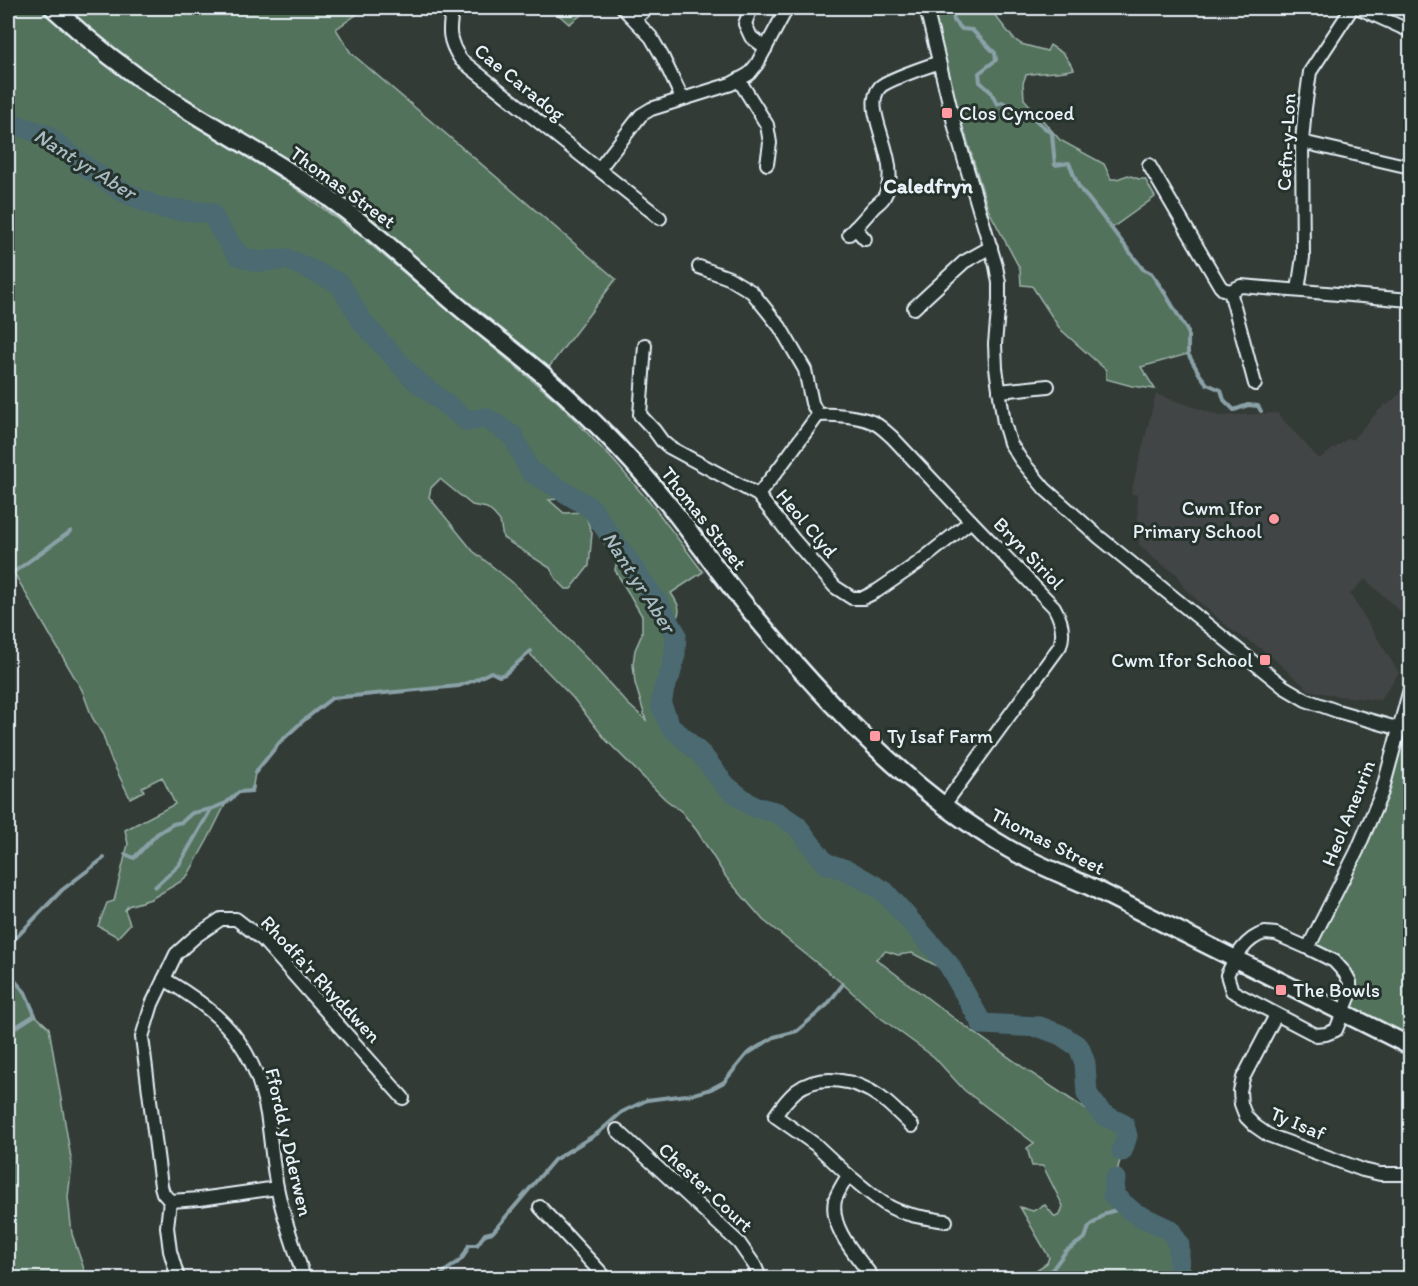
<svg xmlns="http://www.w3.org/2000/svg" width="1418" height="1286" viewBox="0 0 1418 1286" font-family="Itim,sans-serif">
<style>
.built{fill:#434544}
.green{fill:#52725c;stroke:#9db2aa;stroke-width:1.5;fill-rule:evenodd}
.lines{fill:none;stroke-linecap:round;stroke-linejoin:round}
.stream{stroke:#8aa1a7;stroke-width:4}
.river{stroke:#4b6b71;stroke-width:21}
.street-casing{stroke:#e8f1f8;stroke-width:16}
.secondary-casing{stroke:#e8f1f8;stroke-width:21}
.street{stroke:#26332d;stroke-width:12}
.secondary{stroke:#26332d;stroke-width:16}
.poi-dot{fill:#ff9aa2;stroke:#26332d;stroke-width:2}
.labels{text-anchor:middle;stroke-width:6;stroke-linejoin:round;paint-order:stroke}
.street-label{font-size:20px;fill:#e8f1f8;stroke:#26332d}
.poi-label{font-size:20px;fill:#e8f1f8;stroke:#26332d;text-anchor:start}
.water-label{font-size:21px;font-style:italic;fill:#a9bbc2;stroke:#26332d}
.neighbourhood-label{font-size:21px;font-weight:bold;fill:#e8f1f8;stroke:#26332d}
</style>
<rect width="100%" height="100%" fill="#333b37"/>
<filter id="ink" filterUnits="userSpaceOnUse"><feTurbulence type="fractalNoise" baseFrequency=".0167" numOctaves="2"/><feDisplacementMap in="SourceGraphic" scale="12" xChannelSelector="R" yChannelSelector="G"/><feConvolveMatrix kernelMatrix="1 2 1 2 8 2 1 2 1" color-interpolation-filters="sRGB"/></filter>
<g filter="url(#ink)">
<polygon class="built" points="1410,385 1410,620 1365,579 1350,594 1399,673 1380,700 1338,696 1309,690 1266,652 1233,631 1206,608 1184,588 1177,574 1153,558 1139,544 1137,495 1131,493 1156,394 1220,416 1277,413 1319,459 1349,438 1352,440 1385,404 1387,405"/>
<g class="green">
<path d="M8 8H39L117 72 185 120 263 167 291 185 356 233 294 183 51 13 45 8H366L336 29 351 53 616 279 540 379 365 240 559 403 615 462 657 511 703 572 671 593C681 608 682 611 672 627L676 634 675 654 670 675 664 688 661 705 670 726 702 755 726 786 752 806 778 813 797 826 825 863 849 871 884 891 949 965 954 975 912 953 898 955 886 951 876 959 951 1016 1031 1073 1087 1110 1102 1114 1124 1125 1127 1136 1115 1178 1113 1195 1134 1213 1170 1230 1179 1245V1268L1184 1278H1024L1047 1263 1049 1257 1020 1207 1033 1211 1045 1205 1055 1217 1060 1215 1063 1206 1043 1166H1032L1027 1148 1034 1143 964 1090 934 1057 878 1016 843 984 763 920 726 877 697 831 682 812 665 799 606 740 573 698 529 653 505 674 499 676 491 672 475 680 459 686 332 698 304 720 280 742 255 773 252 791 239 792 226 803 208 839 188 875 180 882 151 899 128 906 125 910 130 924 118 937 98 926 107 903 114 901 128 844 125 830 175 804 162 777 142 787 144 791 130 798 110 757 103 735 92 717 82 690 14 573 8 575ZM440 479 472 505 487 508 494 514 500 521 503 538 550 568 556 579 566 589H571L589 566 592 533 584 512 564 513 549 500 573 497 591 508 619 548 615 570 642 616V634L635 650 633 664 635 683 646 720 628 704 589 661 512 582 473 551 429 497 431 488Z"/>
<polygon points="551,8 591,8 569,24"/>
<path d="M933 8H989L1013 38 1021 44 1047 51 1050 45 1064 54 1074 69C1057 74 1043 71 1026 75L1023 83 1024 99 1060 140 1104 164 1111 179H1117L1128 175 1139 179H1145L1155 197 1112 228 1143 269 1151 273 1188 332V354L1141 367 1155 389 1132 386 1106 379V370L1060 329 1032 286 1021 285 1020 269 988 209 966 136 952 98 938 36Z"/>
<polygon points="1410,689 1410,1046 1343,1013 1350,982 1309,948 1357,851"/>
<polygon points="8,973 25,992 35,1015 49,1028 72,1164 68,1197 72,1234 87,1278 8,1278"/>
</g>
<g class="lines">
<g class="stream">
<path d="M952 8 954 21 962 29 972 30 995 53 996 60 979 73 980 82 991 92 997 104 1002 102 1016 110 1025 111 1052 134 1055 165 1069 163C1076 178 1076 187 1088 198L1143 269 1151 273 1165 293 1188 332V354L1200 375 1207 384 1221 390 1224 400 1234 410 1248 405 1258 406 1261 411"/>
<polyline points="8,575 14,572 71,531"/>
<polyline points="255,773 280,742 304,720 332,698 459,686 475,680 491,672 499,676 505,674 531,651"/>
<polyline points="125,854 134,858 157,834 173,824 182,822 192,813 211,809 226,803 239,792 252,791 253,787"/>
<polyline points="155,887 179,865 211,809"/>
<polyline points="8,946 62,890 104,858"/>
<polyline points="8,973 25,992 35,1015 8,1032"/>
<path d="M439 1278C446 1267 455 1267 462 1258 465 1255 467 1249 469 1245H477L485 1234 493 1232 554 1160 598 1133 622 1112 647 1100 694 1094 711 1089 724 1082 747 1054 774 1037 797 1031 827 1005 843 984"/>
<polyline points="1046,1278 1066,1251 1085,1238 1089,1227 1106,1213 1126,1207"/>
</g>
<g class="river">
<polyline points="8,119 16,125 46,135 82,164 122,191 160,208 211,213 224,235 238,255 257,262 287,259 339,283 364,324 413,378 467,421 486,418 513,436 530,471 591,508 659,605 676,634 675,654 670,675 664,688 661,705 670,726 702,755 726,786 752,806 778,813 797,826 825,863 849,871 884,891 949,965 982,1024 1040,1027 1061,1035 1079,1047 1085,1063 1087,1094 1102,1114 1124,1125 1127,1136 1122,1151"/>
<polyline points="1115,1179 1113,1195 1134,1213 1170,1230 1179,1245 1179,1268 1184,1278"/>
</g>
<defs>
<g id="street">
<path d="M453 8C448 30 448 41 461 60L660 218"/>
<polyline points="623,8 651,37 662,56 682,98"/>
<polyline points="751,8 745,24 751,37 766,48"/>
<polyline points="926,8 957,135 996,266 999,283 999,300 995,344 996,368 1004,423 1010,443 1021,460 1045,489 1099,537 1284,687 1306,700 1337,711 1400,729"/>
<polyline points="1359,8 1410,31"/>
<polyline points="635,19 647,8"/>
<polyline points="739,80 767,125 770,143 767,164"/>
<polyline points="1302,142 1410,167"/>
<polyline points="1149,165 1220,286 1223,289 1230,291"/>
<polyline points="599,169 641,115 651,109 731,84 749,74 757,64 787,8"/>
<polyline points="855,228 865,239"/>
<path d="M849 234C858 226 866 216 874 207 877 204 882 201 884 197 905 162 859 110 880 87 888 79 927 67 939 62"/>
<polyline points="699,267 729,278 752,292 780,327 805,370 812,403 818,415"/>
<polyline points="1298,290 1303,257 1302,142 1305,108 1310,72 1352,8"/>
<polyline points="1230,291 1241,286 1410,300"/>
<polyline points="1230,291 1255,384"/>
<polyline points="914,308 964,262 991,247"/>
<polyline points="645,345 640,415 654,430 662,441 669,447 758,495 794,540 835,587 852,598 863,598 877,591 918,563 971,521"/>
<polyline points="999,391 1048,386"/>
<path d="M818 415C833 414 858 416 872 422 880 425 886 432 892 437L971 521 1054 607C1061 619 1065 632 1060 646L944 805"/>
<polyline points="758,495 780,467 818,415"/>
<path d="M1265 933 1276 934 1308 948 1334 961 1345 973 1350 982V995L1336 1030 1326 1034 1316 1035 1232 991 1227 975C1235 958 1245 938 1265 933Z"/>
<polyline points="1308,948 1357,851 1382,792 1410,689"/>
<path d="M164 979C223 1013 255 1046 267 1114 271 1138 272 1163 277 1187 283 1218 295 1248 304 1278"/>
<polyline points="1276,1015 1243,1078 1240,1091 1241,1104 1246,1117 1255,1126 1268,1135 1363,1170 1380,1174 1410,1174"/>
<polyline points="617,1130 739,1243 755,1266 760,1278"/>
<path d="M848 1175C862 1186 875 1199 890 1207 907 1216 927 1218 946 1221"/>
<polyline points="277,1188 200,1199 170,1201 163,1193 161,1186 142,1037 152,1004 176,954 196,936 221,919 236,919 263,940 403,1098"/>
<polyline points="170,1201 167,1227 170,1251 178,1278"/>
<polyline points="540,1207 606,1278"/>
<path d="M873 1278C858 1257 829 1229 835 1200 838 1191 844 1183 848 1175L816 1145 775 1116C781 1107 788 1098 796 1091 821 1072 856 1080 880 1097 891 1105 901 1116 912 1126"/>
</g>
<path id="secondary" d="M53 8C88 40 127 71 167 97 219 131 274 159 325 195 370 227 410 265 452 301 483 328 517 352 548 379 594 420 638 465 676 514 700 545 722 577 747 607 822 698 907 790 1009 849 1035 864 1063 875 1091 887L1410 1046"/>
</defs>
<use href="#street" class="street-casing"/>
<use href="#secondary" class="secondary-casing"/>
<use href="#street" class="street"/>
<use href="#secondary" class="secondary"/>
</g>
</g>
<g class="poi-dot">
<rect x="941" y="107" width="12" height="12" rx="3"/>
<circle cx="1274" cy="519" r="6"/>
<rect x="1259" y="654" width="12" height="12" rx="3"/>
<rect x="869" y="730" width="12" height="12" rx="3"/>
<rect x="1275" y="984" width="12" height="12" rx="3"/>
</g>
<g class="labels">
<g class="street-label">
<text transform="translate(520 82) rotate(39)" y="7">Cae Caradog</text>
<text transform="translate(1286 142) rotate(-87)" y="7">Cefn-y-Lon</text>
<text transform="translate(343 187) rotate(36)" y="7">Thomas Street</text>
<text transform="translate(704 518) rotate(52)" y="7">Thomas Street</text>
<text transform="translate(807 523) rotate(50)" y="7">Heol Clyd</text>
<text transform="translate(1029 553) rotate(46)" y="7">Bryn Siriol</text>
<text transform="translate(1348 813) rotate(-68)" y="7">Heol Aneurin</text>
<text transform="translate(1048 841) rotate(27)" y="7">Thomas Street</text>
<text transform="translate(321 979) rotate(47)" y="7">Rhodfa'r Rhyddwen</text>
<text transform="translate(1298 1123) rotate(23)" y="7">Ty Isaf</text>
<text transform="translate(289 1142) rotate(77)" y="7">Ffordd y Dderwen</text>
<text transform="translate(706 1187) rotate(43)" y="7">Chester Court</text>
</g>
<g class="poi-label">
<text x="959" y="120">Clos Cyncoed</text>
<text x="1262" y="515" text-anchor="end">Cwm Ifor<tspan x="1262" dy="23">Primary School</tspan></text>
<text x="1253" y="667" text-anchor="end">Cwm Ifor School</text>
<text x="887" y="743">Ty Isaf Farm</text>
<text x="1293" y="997">The Bowls</text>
</g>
<g class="water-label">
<text transform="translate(85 164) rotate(32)" y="7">Nant yr Aber</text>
<text transform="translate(639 582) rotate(57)" y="7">Nant yr Aber</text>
</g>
<g class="neighbourhood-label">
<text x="928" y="193">Caledfryn</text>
</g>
</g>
<rect width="1418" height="1286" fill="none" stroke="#26332d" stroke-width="30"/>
<rect x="15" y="15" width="1388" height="1256" fill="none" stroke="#e8f1f8" stroke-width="2" filter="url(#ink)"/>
</svg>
